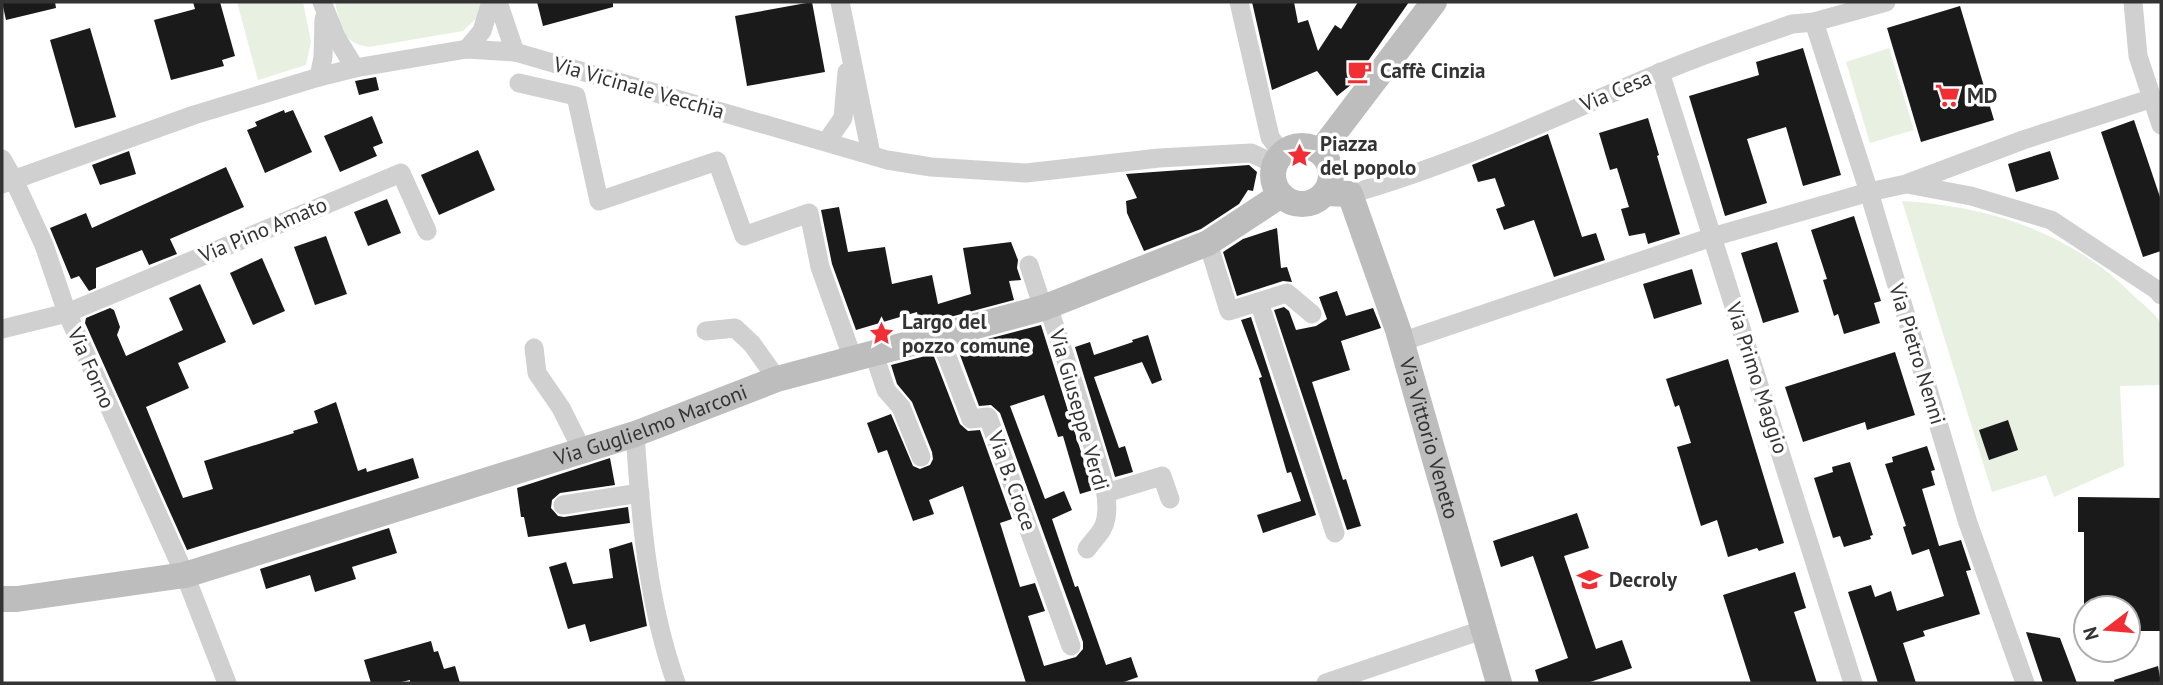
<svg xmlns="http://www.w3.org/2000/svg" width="2163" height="685" viewBox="0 0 2163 685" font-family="'PT Sans',sans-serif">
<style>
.green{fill:#e8f0e1}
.building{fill:#1a1a1a}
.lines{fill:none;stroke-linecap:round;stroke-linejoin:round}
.street{stroke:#d0d0d0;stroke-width:19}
.secondary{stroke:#bdbdbd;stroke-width:26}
.labels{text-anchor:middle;stroke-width:7;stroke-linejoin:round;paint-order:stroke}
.poi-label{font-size:21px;font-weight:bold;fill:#333;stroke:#fff;text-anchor:start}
.street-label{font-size:21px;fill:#333;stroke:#fff}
</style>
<rect width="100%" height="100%" fill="#fff"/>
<g class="green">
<polygon points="237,2 303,2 311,42 306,65 258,80"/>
<path d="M335 2H482L484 11 463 31 369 47C341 43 341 26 335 2Z"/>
<polygon points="1889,48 1914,130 1870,143 1846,62"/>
<path d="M1902 201C1989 206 2070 232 2133 295 2141 303 2159 315 2161 326 2163 342 2161 368 2161 385L2120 386 2124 466 2054 497 2046 475 1992 492Z"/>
</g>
<g class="building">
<polygon points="2,2 55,2 56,8 6,20"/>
<polygon points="193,2 220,2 235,56 222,60 224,66 171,80 154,20 195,9"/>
<polygon points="537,2 613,2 613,7 543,26"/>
<polygon points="812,2 825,72 747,86 735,16"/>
<polygon points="1252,2 1294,2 1298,23 1308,20 1318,51 1335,25 1341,29 1358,2 1409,2 1352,84 1337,96 1317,71 1272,90"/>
<polygon points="1960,6 1994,120 1921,142 1887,28"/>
<polygon points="90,28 116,117 75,128 50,40"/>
<polygon points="1803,48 1841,175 1803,186 1786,127 1747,139 1767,203 1725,216 1689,96 1759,75 1756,62"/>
<polygon points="376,77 379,90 359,95 355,81"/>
<polygon points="284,110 285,113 293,110 312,152 265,173 247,130 257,126 255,122"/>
<polygon points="372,116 383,143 373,147 377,156 340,172 324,136"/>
<polygon points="1648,118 1659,155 1657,156 1680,234 1648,244 1645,233 1629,236 1621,209 1629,207 1617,168 1610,170 1599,133"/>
<polygon points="2134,120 2161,200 2161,251 2143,257 2101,132"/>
<polygon points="1548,134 1582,237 1596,233 1605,260 1554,277 1534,220 1504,230 1496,209 1505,206 1495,178 1478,182 1472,165"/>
<polygon points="478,150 495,190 439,215 421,175"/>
<polygon points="129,151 136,174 100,185 92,165"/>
<polygon points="2050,151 2059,179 2016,192 2008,164"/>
<polygon points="1249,165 1257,172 1253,191 1248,190 1239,204 1201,229 1144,251 1127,213 1126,201 1137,198 1126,174"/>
<polygon points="226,167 244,207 170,239 177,254 149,265 142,250 96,268 96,288 89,291 79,276 71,279 50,228 86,213 92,228"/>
<polygon points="387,199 401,233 368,246 354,212"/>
<polygon points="839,207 848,252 885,247 892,284 932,275 938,304 971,294 963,248 1011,242 1018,260 1017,268 1021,280 1009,281 1014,300 920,325 917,312 856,330 832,264 821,210"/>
<polygon points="1854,216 1881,301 1874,303 1880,323 1844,334 1838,314 1834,316 1823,280 1827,279 1811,230"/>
<polygon points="1277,228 1281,268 1287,267 1292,282 1283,281 1237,296 1223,252 1243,239"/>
<polygon points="326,236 347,294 315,305 294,247"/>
<polygon points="1777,242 1799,312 1763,323 1741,253"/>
<polygon points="262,258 285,311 253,325 230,273"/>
<polygon points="1692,269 1702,304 1654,319 1643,284"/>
<polygon points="200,284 226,342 178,363 189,388 146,407 183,498 213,489 204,461 294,433 293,431 318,423 314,411 336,402 358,471 366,468 367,472 413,458 419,478 187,550 85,323 86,318 110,308 114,310 120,327 117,335 126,356 183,330 169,298"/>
<polygon points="1337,291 1346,316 1373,308 1381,328 1341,341 1350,370 1312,382 1343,480 1346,479 1361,526 1347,530 1274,310 1284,307 1289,311 1296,330 1316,326 1327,319 1319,297"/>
<polygon points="1251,317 1316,515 1263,533 1257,515 1301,501 1291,472 1287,473 1259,378 1262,377 1241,320"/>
<polygon points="1041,325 1093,490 1080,494 1063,436 1058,437 1044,395 1010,406 1045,499 1064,491 1072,510 1052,519 1075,587 1078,586 1106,665 1131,657 1138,677 1121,683 1026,683 963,486 929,500 934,514 913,521 887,450 878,453 867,423 891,414 913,466 920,469 930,465 933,459 932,452 912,402 897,384 891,365 933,354 960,424 968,431 980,430 1012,519 1000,523 1020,587 1035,583 1045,611 1028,616 1044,666 1076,657 1083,649 1083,642 1000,413 991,405 979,406 957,347"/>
<polygon points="1148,335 1162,380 1152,384 1142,362 1094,377 1119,448 1125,446 1133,472 1115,477 1075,347 1090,342 1094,355 1133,342 1132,340"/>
<polygon points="1895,352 1915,415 1867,430 1865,422 1803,442 1785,387"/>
<polygon points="1728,359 1784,543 1759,551 1757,548 1728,557 1717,520 1701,526 1677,447 1691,443 1679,405 1675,407 1666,379"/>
<polygon points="2008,420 2018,450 1989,460 1979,430"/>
<polygon points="1927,446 1935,470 1931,471 1935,485 1922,489 1939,546 1961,540 1971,570 1966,571 1980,614 1923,631 1925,636 1903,643 1916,683 1878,683 1848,592 1871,585 1875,597 1891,591 1897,611 1944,596 1929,549 1912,555 1903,527 1906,526 1885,464 1893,462 1892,457"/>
<polygon points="610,458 615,485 560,493 552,500 551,508 558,516 564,517 628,507 630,523 528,537 524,517 521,517 517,488"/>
<polygon points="1850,462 1873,535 1870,536 1871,539 1844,547 1840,536 1833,538 1814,478 1833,472 1832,467"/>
<polygon points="2078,497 2161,498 2161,631 2128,631 2128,608 2084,608 2084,532 2078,532"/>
<polygon points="1577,513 1589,548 1564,556 1596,649 1622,640 1632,668 1587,683 1539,683 1535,670 1568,658 1533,556 1501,567 1493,541"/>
<polygon points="389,528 397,553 352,567 356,579 315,592 310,575 266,589 260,569"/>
<polygon points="632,542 647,626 590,642 585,624 568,629 549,567 566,562 573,584 613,578 609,549"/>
<polygon points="1795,572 1806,608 1794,612 1817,683 1751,683 1723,595"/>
<polygon points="2026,632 2060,638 2077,683 2043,683"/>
<polygon points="431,641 434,652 438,651 444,669 455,666 460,683 410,683 410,680 397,683 371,683 364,660"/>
<polygon points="2158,666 2161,683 2115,683 2114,680"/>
</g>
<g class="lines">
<g class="street">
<polyline points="322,2 336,37 355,68"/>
<polyline points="498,2 515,52"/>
<polyline points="840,2 871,154"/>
<polyline points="1239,2 1270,137 1282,154"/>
<polyline points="2133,2 2138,56 2161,125"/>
<polyline points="1814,22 1869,192 1967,520 2025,683"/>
<polyline points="467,49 482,31 491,2"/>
<polyline points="1660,72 1853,683"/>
<polyline points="319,77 323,57 324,19"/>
<polyline points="519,83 576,96 599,201 717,161 744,236 809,213 820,267 853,359"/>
<polyline points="827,141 843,118 847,72"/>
<polyline points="2,159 14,180 44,245 67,313 185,575 227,683"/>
<polyline points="2,184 194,115 319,77 355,68 467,49 515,52 887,160 931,167 1026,173 1159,158 1251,153 1275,164"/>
<polyline points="1907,184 1971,196 2051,220 2157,290 2161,295"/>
<path d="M1350 194C1457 164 1556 116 1657 74 1701 55 1747 40 1792 24L1814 22 1886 2"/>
<polyline points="1208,243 1229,311 1287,293 1312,314"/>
<polyline points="1029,265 1043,308"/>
<polyline points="1259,302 1335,533"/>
<path d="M1048 306C1064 354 1080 402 1094 450 1100 471 1110 495 1106 518 1104 532 1094 538 1087 549"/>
<polyline points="2,329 67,313 401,173 427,231"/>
<polyline points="706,331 735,328 752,344 777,379"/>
<polyline points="939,336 971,419 988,417 1071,646"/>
<polyline points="1401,342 1712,237 1869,192 1906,184 2023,140 2153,98"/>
<polyline points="534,348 537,373 561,408 582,450"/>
<polyline points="874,354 886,390 901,407 921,457"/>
<path d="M635 434C641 521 647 600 676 683"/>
<polyline points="1106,493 1162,476 1170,499"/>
<polyline points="563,505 640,493"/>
<polyline points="1326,683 1485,629"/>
</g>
<g class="secondary">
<circle cx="1302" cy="175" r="29"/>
<polyline points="1320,152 1434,2"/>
<path id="s1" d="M1325 193 1350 194 1398 330 1499 683"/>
<path id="s2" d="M2 599H17L185 575 635 434 777 379 1043 308 1208 243 1281 195"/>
</g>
</g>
<defs>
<symbol id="cafe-bare" viewBox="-9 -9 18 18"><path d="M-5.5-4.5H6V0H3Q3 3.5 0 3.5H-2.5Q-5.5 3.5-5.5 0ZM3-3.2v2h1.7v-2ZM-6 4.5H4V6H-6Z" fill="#f12e33" stroke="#fff" stroke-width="2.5" paint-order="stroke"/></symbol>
<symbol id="supermarket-bare" viewBox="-9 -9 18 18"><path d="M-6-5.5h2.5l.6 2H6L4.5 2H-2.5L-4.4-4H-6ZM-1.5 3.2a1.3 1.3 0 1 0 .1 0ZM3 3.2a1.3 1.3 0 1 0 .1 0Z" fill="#f12e33" stroke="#fff" stroke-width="2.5" paint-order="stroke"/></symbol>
<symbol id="sight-bare" viewBox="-9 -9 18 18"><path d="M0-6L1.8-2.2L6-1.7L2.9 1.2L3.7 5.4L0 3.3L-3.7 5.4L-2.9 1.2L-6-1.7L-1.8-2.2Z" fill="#f12e33" stroke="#fff" stroke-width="2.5" paint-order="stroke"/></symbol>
<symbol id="school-bare" viewBox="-9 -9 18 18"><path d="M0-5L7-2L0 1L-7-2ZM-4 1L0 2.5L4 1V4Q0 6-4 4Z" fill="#f12e33" stroke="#fff" stroke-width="2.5" paint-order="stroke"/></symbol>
</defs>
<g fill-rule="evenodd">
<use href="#cafe-bare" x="1342" y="54" width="35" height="35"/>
<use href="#supermarket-bare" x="1930" y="78" width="35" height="35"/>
<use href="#sight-bare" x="1282" y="138" width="35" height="35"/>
<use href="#sight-bare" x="864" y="316" width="35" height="35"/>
<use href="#school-bare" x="1572" y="562" width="35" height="35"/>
</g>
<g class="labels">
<g class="poi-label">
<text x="1380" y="78">Caffè Cinzia</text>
<text x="1967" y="103">MD</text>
<text x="1320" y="151">Piazza<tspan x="1320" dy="24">del popolo</tspan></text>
<text x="902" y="329">Largo del<tspan x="902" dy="24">pozzo comune</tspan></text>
<text x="1609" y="587">Decroly</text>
</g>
<g class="street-label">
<text transform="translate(639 88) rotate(16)" y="7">Via Vicinale Vecchia</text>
<text transform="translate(1616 91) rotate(-23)" y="7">Via Cesa</text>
<text transform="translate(263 230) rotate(-23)" y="7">Via Pino Amato</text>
<text transform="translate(1917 354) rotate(73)" y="7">Via Pietro Nenni</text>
<text transform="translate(91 368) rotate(66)" y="7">Via Forno</text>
<text transform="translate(1757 378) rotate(72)" y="7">Via Primo Maggio</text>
<text transform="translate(1079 410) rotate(74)" y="7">Via Giuseppe Verdi</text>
<text dy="7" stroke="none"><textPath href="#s2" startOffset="674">Via Guglielmo Marconi</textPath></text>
<text dy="7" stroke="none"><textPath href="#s1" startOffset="282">Via Vittorio Veneto</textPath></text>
<text transform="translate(1012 481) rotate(70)" y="7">Via B. Croce</text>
</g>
</g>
<rect width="2163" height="685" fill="none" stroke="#333333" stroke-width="7"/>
<g transform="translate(2107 629) rotate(254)"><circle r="33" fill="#ffffff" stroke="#adadad" stroke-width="2"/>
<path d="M0-5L12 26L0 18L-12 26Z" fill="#f12e33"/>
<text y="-10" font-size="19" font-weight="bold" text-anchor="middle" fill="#333333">N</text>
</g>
</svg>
